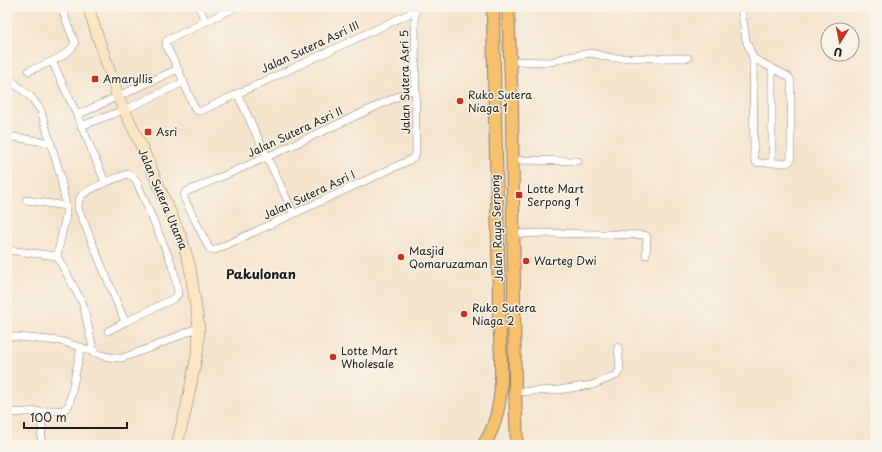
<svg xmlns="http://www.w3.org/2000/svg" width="882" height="452" viewBox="0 0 882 452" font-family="'Playpen Sans',sans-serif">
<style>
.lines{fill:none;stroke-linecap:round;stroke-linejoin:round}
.street-casing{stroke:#888074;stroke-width:8}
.secondary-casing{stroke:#888074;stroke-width:12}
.primary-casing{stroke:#888074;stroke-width:14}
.street{stroke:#fff;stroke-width:7}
.secondary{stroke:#fce6c4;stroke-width:11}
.primary{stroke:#f7c06c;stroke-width:12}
.poi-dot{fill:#c8321e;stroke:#f7f3e8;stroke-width:1.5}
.labels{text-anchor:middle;stroke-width:3;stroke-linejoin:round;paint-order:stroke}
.street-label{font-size:11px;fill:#1c1c1c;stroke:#f7f3e8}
.poi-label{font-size:11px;fill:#1c1c1c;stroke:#f7f3e8;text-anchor:start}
.quarter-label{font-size:13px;font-weight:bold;fill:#1c1c1c;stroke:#f7f3e8}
</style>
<rect width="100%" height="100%" fill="#f7f3e8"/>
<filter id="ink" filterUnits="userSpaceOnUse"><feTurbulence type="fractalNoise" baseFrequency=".025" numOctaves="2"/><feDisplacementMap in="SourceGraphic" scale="8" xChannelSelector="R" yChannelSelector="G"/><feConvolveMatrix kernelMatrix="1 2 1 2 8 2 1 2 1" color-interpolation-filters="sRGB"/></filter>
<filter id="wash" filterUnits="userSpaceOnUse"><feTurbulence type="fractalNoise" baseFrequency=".012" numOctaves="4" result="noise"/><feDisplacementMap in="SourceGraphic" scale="16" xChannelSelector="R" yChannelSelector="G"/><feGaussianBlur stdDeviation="0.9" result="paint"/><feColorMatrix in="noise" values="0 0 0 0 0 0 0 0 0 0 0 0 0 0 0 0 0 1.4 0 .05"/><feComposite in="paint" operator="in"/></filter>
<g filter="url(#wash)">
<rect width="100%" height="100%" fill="#f5e4cd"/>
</g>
<g filter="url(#ink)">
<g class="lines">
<defs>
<g id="street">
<polyline points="199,7 205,21"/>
<polyline points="236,7 166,41 166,45 178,69 195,109 198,111 201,111 415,11"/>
<polyline points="415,7 416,152 415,156 410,160 215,250 211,250 209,248 184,198 184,195 186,192 267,157 416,88"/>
<polyline points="741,7 746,40 753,58 754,158 756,162 760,163 786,163 790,161 791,159 791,81 789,77 753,58"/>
<polyline points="52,61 77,115 105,182"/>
<polyline points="510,61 551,62 563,58 591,53 612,58 688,58"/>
<polyline points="772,69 772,162"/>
<path d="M29 71C42 65 69 57 75 43L61 7"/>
<polyline points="7,77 32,98 41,111 60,174 66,206"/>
<polyline points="237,93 294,214"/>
<polyline points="77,115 178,69"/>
<polyline points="81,126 124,110 184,82"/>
<polyline points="7,136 50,143"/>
<polyline points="512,160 578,161"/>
<polyline points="26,200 66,206 66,215 57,256"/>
<polyline points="514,234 544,233 645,235 647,237 646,255"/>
<polyline points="7,250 57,256 83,304 94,353"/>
<path d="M108 331 125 322 175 298 178 294 175 275 171 262 136 180 133 177 127 174C115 179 90 187 81 196 79 199 78 204 78 208L125 322"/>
<polyline points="7,336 60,341 77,346 101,355 114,358 122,358 155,346 199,327"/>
<polyline points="515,392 558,390 592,385 617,375 620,369 618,347"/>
<polyline points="7,413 64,410 69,405 81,347"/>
<polyline points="41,445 43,411"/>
</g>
<polyline id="secondary" points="88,7 118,97 140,143 182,239 190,267 199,327 198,349 187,404 177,445"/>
<g id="primary">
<polyline points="508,7 512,108 515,392 517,445"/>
<path d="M483 445C495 431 501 400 501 382 502 357 499 331 499 306 498 206 494 107 493 7"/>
</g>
</defs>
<use href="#street" class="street-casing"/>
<use href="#secondary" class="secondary-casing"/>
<use href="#primary" class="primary-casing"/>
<use href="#street" class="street"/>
<use href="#secondary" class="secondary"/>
<use href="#primary" class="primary"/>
</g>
</g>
<g class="poi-dot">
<rect x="91" y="75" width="8" height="8" rx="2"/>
<circle cx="460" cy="101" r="4"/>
<rect x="144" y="128" width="8" height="8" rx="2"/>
<rect x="515" y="191" width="8" height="8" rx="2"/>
<circle cx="401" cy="257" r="4"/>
<circle cx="526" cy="261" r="4"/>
<circle cx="464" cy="314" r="4"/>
<circle cx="333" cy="357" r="4"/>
</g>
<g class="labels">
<g class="street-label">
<text transform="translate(310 47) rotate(-25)" y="4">Jalan Sutera Asri III</text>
<text transform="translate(405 82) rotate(-91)" y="4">Jalan Sutera Asri 5</text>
<text transform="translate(295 132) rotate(-25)" y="4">Jalan Sutera Asri II</text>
<text transform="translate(309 195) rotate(-25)" y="4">Jalan Sutera Asri I</text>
<text transform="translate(163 199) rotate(67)" y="4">Jalan Sutera Utama</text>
<text transform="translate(497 228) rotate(-92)" y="4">Jalan Raya Serpong</text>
</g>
<g class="poi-label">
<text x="103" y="83">Amaryllis</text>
<text x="468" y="99">Ruko Sutera<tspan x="468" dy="13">Niaga 1</tspan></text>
<text x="156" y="136">Asri</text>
<text x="527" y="193">Lotte Mart<tspan x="527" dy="13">Serpong 1</tspan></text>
<text x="409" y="255">Masjid<tspan x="409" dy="13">Qomaruzaman</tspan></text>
<text x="534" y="265">Warteg Dwi</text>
<text x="472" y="312">Ruko Sutera<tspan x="472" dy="13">Niaga 2</tspan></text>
<text x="341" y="355">Lotte Mart<tspan x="341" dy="13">Wholesale</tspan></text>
</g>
<g class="quarter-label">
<text x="261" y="279">Pakulonan</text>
</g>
</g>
<rect width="882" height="452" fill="none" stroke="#f7f3e8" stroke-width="24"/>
<g transform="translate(840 42) rotate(190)"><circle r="19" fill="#f7f3e8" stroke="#9f9d96"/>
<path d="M0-3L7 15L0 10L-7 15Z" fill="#c8321e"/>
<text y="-6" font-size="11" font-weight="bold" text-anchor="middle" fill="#1c1c1c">U</text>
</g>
<path d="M24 422v6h103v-6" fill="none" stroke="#1c1c1c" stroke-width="2"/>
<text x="30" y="422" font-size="12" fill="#1c1c1c" stroke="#f7f3e8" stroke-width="3" paint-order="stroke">100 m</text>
</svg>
